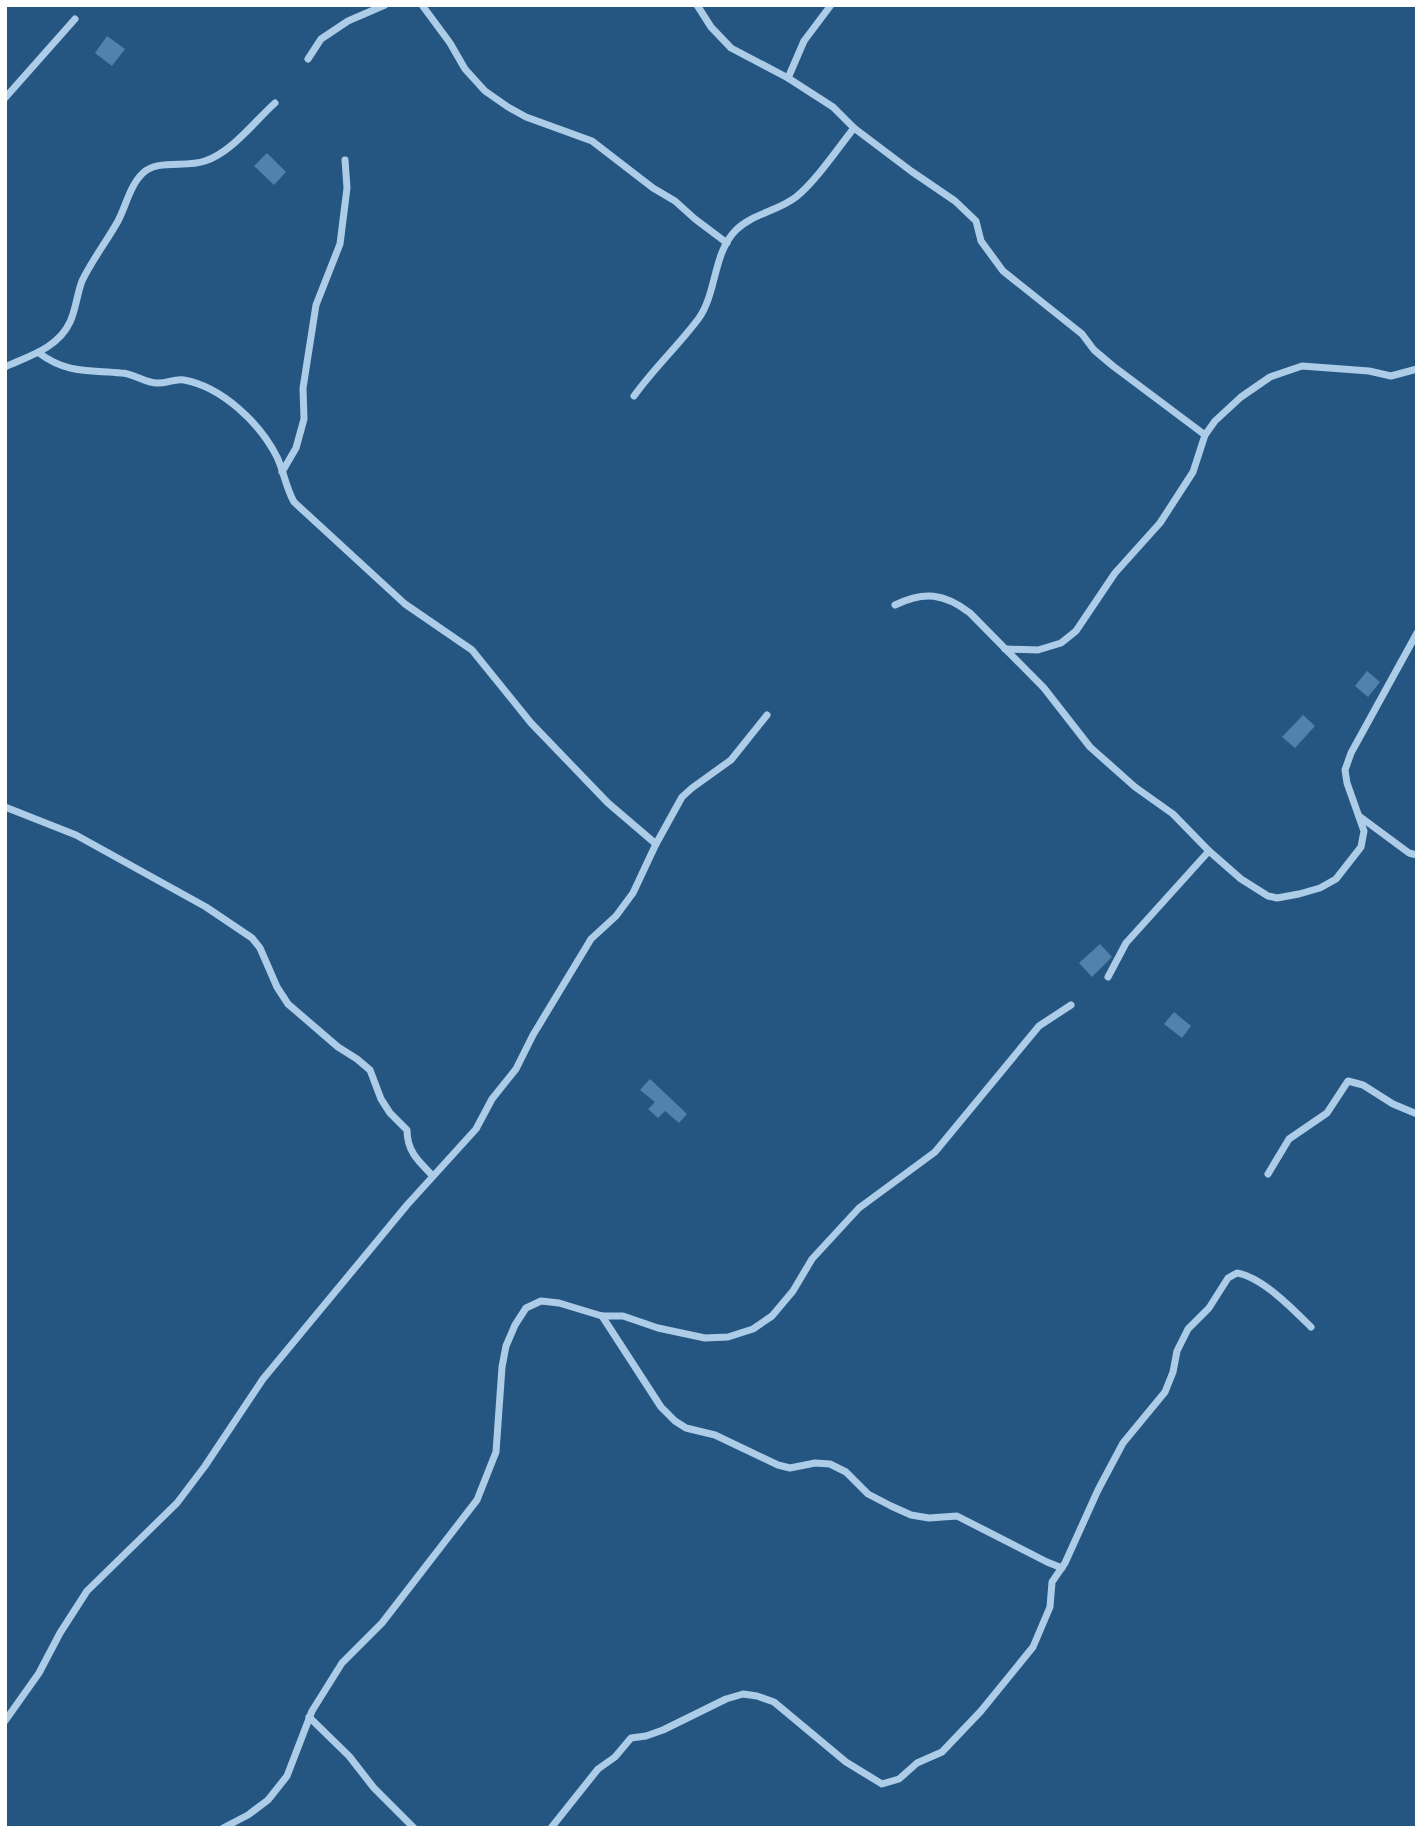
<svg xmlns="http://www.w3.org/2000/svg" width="1422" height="1833" viewBox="0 0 1422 1833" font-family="Rubik,sans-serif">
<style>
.building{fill:#5182ab}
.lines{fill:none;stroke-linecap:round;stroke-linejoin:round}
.minor{stroke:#accce7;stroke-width:7}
</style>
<rect width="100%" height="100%" fill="#255681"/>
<g class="building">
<polygon points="107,36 125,49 112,66 95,53"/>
<polygon points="267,153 286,172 274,185 254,166"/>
<polygon points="1367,671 1380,682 1368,697 1355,686"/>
<polygon points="1303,715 1315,726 1295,748 1282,737"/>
<polygon points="1100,944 1112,957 1092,977 1079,963"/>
<polygon points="1174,1012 1191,1026 1182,1038 1164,1024"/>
<polygon points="650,1079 687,1114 679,1123 665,1111 658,1118 648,1109 655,1102 640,1090"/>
</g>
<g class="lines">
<g class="minor">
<polyline points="422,5 450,43 465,69 485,91 508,107 526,117 592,141 653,188 675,201 695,219 727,243"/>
<polyline points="697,5 711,27 731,48 788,78 833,107 854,128 911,171 955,201 976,221 981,241 1003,271 1082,334 1094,350 1113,366 1205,435"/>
<polyline points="308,59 321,39 348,21 385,5"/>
<polyline points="788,78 804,41 831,5"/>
<polyline points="5,98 75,19"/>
<path d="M39 353C67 374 89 370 121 373 133 373 145 383 157 383 166 384 175 378 184 380 222 387 260 423 277 457 284 472 286 488 294 502L405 604 472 650 531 723 608 803 656 844"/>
<path d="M5 367C29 356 58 348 70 322 76 309 77 294 82 281 92 260 107 241 118 221 126 206 130 185 143 173 157 159 186 168 205 161 232 152 254 122 275 103"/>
<path d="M634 396C654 368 679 345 699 318 717 292 713 253 736 230 752 214 778 211 796 197 816 181 838 148 854 128"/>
<polyline points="282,472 296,448 304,419 303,388 316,305 340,244 347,188 345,160"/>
<path d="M895 605C924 591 944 593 970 613L1044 688 1090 747 1135 787 1173 814 1209 851 1241 879 1268 896 1277 898 1299 894 1320 888 1336 879 1361 847 1364 831 1347 783 1345 770 1351 753 1417 633"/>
<polyline points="1005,649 1038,650 1061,643 1076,631 1115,573 1160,523 1193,472 1205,435 1215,421 1241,397 1270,377 1302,366 1369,371 1391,376 1417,369"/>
<path d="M5 807 76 835 206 907 252 938 260 948 277 987 288 1004 338 1047 357 1059 370 1070 381 1099 390 1113 407 1130C407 1151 418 1161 432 1175"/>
<polyline points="1359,816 1409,853 1417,855"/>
<polyline points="1108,977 1126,943 1209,851"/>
<polyline points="1268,1174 1289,1139 1327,1113 1348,1081 1363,1085 1393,1104 1417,1114"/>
<polyline points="602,1316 661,1407 675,1421 686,1428 715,1435 778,1465 790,1468 815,1463 830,1464 846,1472 868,1494 891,1506 911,1515 929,1518 957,1516 1047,1562 1062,1568"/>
<polyline points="309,1717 349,1756 374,1788 414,1828"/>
<polyline points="5,1721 39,1673 60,1633 87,1591 177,1503 205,1466 263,1379 407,1205 476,1129 492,1099 516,1069 533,1035 591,939 616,916 633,893 656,844 682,797 692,788 731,760 767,715"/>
<polyline points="223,1828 248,1815 268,1800 287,1776 312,1711 342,1663 382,1623 477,1500 496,1452 502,1367 506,1346 515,1325 526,1308 541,1301 559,1303 602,1316 623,1316 658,1328 705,1338 728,1337 753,1329 772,1316 793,1291 812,1259 859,1208 935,1152 1039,1026 1071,1005"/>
<path d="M551 1828 598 1769 615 1757 631 1738 646 1736 663 1730 726 1699 743 1694 757 1696 774 1702 846 1762 882 1784 899 1779 917 1763 942 1752 981 1711 1033 1647 1050 1607 1052 1582 1065 1563 1098 1490 1123 1443 1165 1392 1173 1372 1177 1351 1188 1329 1209 1308 1228 1278 1237 1273C1262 1277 1293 1309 1311 1327"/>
</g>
</g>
<rect width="1422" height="1833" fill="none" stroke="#ffffff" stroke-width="14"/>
</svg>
